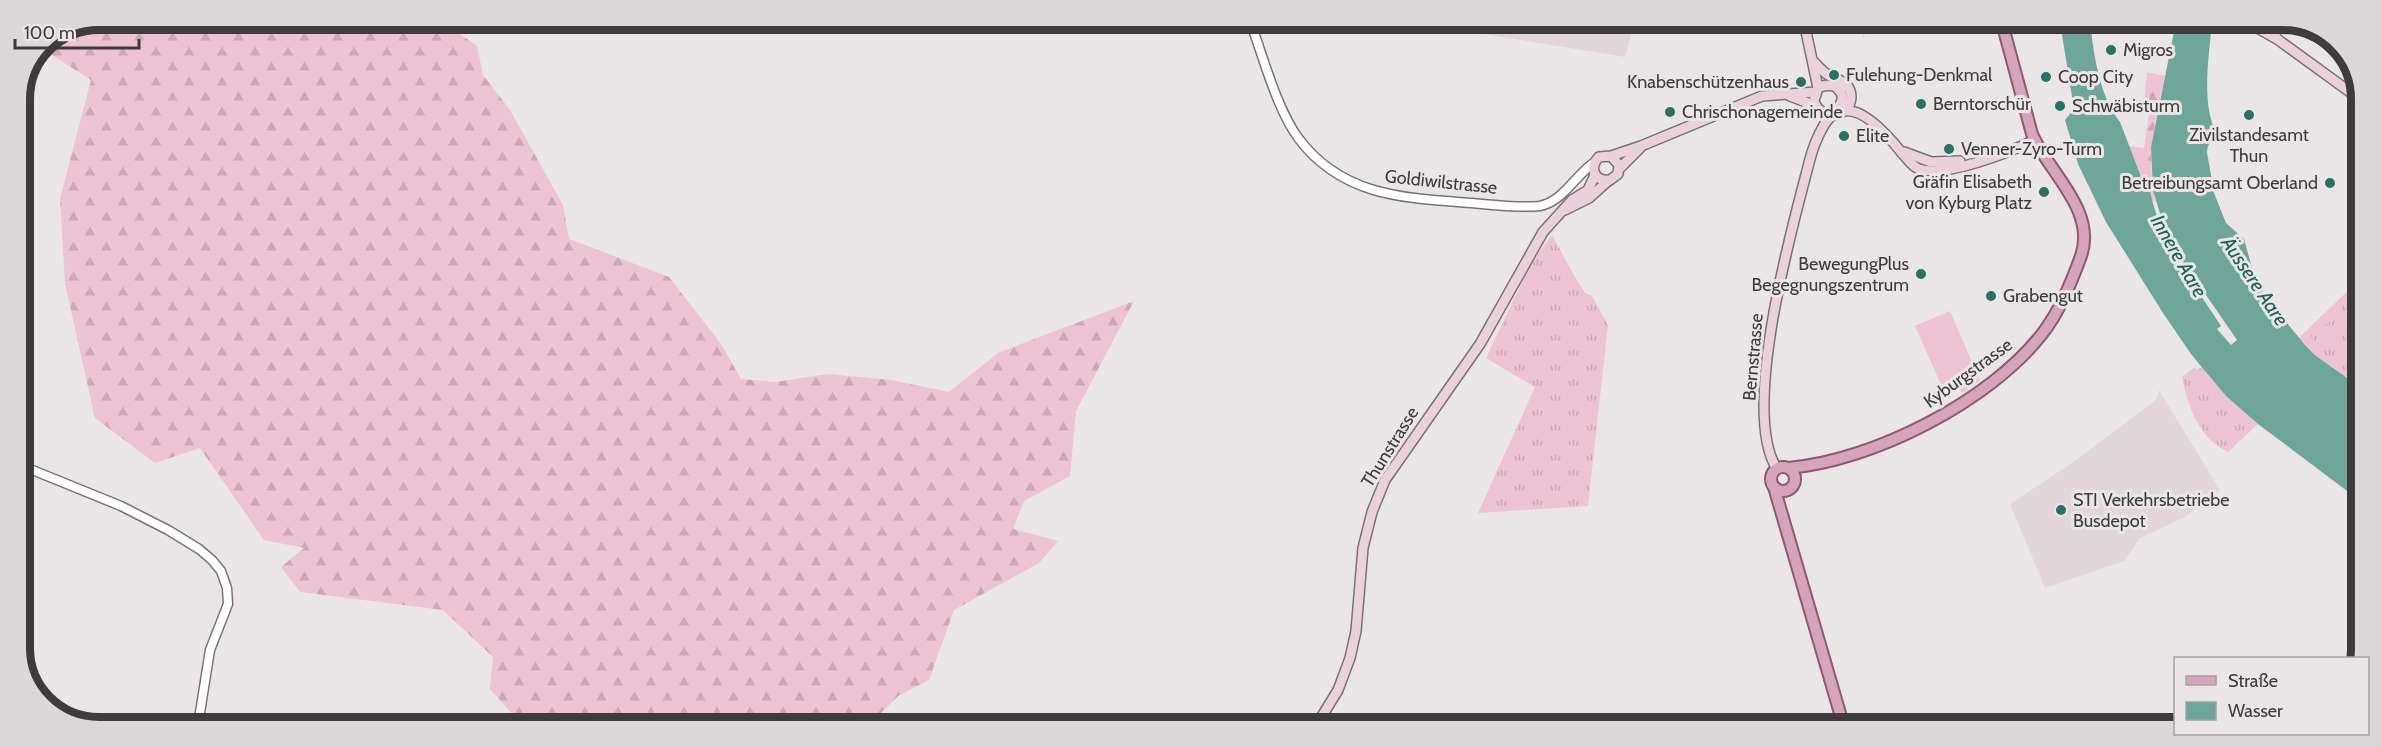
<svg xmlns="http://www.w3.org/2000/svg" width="2381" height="747" viewBox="0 0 2381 747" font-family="Cabin,sans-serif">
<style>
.built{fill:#e2d6db}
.grass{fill:url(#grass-tufts)}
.forest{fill:url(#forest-firs)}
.garden{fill:#eec3d4}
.water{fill:#6fa69a}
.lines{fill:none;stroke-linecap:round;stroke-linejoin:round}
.tertiary-casing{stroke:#787475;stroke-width:11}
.secondary-casing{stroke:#787475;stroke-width:12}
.primary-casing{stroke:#8e5971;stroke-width:14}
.tertiary{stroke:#fff;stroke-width:8}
.secondary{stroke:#ead2dd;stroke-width:9}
.primary{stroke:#d6a5bb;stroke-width:10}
.poi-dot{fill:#2b7063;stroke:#eae5e7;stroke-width:2}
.labels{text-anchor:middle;stroke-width:6;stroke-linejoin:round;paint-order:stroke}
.poi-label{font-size:18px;fill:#3d3b3c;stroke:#eae5e7;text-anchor:start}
.street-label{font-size:18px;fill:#3d3b3c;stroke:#eae5e7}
.water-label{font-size:20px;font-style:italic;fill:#1b6256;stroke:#eae5e7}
.rim{fill:none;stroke:#3d3b3c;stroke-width:8}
</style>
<defs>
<pattern id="grass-tufts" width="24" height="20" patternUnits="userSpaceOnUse" patternTransform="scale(1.5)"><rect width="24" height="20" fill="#eec3d4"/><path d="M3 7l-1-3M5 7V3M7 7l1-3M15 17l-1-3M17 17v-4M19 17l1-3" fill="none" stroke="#cda8b7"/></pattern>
<pattern id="forest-firs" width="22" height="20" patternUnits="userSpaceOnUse" patternTransform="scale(1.5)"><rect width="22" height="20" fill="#eec3d4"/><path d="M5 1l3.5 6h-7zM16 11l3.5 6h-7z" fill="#cda8b7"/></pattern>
</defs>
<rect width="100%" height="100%" fill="#eae5e7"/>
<g class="built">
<polygon points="1486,21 1635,21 1625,57 1484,34"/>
<polygon points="2159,390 2220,490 2185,517 2140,538 2124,561 2045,588 2010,504 2072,463 2156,400"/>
</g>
<g class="grass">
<polygon points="1552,235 1576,279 1585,293 1592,296 1608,325 1588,506 1478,513 1535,387 1486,358 1530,265"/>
<polygon points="2358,285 2360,291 2360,387 2316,356 2299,338 2351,288"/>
<path d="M2195 367 2197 370 2202 367 2226 396 2258 424 2228 452C2200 439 2187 406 2182 377Z"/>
</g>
<g class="forest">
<polygon points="99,20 440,20 477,46 483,75 510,110 563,205 569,239 669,277 721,344 741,379 775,382 828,374 891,380 949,392 998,353 1134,301 1076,411 1070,476 1024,501 1013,529 1058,541 1039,563 954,610 929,680 898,696 868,726 530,725 515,717 490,689 493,657 443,610 300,592 281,567 304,548 264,540 200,448 155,463 95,418 65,284 60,199 91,80 41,48 43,42"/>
<path d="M2147 72 2165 76C2156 117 2145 159 2156 200L2152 201 2129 146 2144 148 2150 108 2144 101Z"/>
</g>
<g class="garden">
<polygon points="1846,22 1873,22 1863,37 1863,32 1859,30 1856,34 1850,31 1852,26"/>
<polygon points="2358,285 2360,303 2353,293 2330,322 2311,334 2314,349 2303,334 2351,288"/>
<polygon points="1950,311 1980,381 1967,387 1968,390 1962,393 1960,390 1946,396 1915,326"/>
</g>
<path class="water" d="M2060 22H2090C2094 55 2099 95 2120 122L2147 192 2150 191C2160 242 2194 284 2221 326L2217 329 2231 345 2237 340 2177 253 2161 217 2153 190 2151 147 2176 22H2212C2209 56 2201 103 2216 133L2208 146 2207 152 2214 193 2226 223 2244 239 2252 268 2250 269 2264 295 2305 345 2316 356 2360 387 2359 500 2258 424 2226 396 2191 354 2163 313 2106 222 2078 164 2065 120 2074 109Z"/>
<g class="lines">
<defs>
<g id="tertiary">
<path d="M1250 21C1263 56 1277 110 1299 139 1343 197 1405 198 1472 203 1494 205 1517 208 1540 206 1564 201 1576 174 1595 162"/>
<polyline points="20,465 121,506 168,530 199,549 212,560 221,571 227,588 228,604 210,650 198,725"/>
</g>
<g id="secondary">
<polyline points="1804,22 1818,88"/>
<polyline points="2247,22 2277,39 2361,100"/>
<polyline points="2263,22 2276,37"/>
<path d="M1814 62C1818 66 1823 72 1828 75 1838 80 1851 82 1851 97 1850 119 1820 121 1814 101L1818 88C1827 82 1837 88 1847 86"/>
<polyline points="1790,96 1816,106"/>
<path d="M1844 111C1864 107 1890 138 1902 153 1907 158 1911 166 1919 169 1945 178 2010 152 2035 140"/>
<polyline points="1904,152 1931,162 1960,161"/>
<path d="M1611 156 1619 165 1618 174 1610 180C1595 182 1588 168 1599 157L1611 156 1641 146 1762 96 1816 92"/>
<polyline points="1619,169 1640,148"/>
<polyline points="1565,210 1589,198 1608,181"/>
<path d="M1777 469C1740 412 1792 228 1809 163 1812 150 1817 137 1824 125 1829 116 1841 109 1842 99 1843 94 1840 91 1836 87"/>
<polyline points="1316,726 1338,690 1350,658 1356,631 1363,548 1372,512 1385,480 1480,344 1543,232 1572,200 1588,190 1595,175"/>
</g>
<g id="primary">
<polyline points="2229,22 2230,22"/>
<circle cx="1783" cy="479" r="12"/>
<path d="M1788 468C1873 461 1990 401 2042 334 2060 311 2071 283 2081 256 2097 210 2048 172 2032 134L2005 34V28L2041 22"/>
<polyline points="1774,487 1844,727"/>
</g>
</defs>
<use href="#tertiary" class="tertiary-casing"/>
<use href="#secondary" class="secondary-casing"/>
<use href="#primary" class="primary-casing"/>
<use href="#tertiary" class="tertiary"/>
<use href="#secondary" class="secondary"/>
<use href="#primary" class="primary"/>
</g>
<g class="poi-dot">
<circle cx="2111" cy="50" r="6"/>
<circle cx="1834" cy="75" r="6"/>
<circle cx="2046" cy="77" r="6"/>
<circle cx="1801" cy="82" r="6"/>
<circle cx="1921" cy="104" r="6"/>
<circle cx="2060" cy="106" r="6"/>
<circle cx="1670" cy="112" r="6"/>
<circle cx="2249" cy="115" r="6"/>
<circle cx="1844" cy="136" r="6"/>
<circle cx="1949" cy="149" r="6"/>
<circle cx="2330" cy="183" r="6"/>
<circle cx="2044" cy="192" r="6"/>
<circle cx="1921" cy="274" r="6"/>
<circle cx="1991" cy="296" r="6"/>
<circle cx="2061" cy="510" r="6"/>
</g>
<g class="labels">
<g class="poi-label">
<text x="2123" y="56">Migros</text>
<text x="1846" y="81">Fulehung-Denkmal</text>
<text x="2058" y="83">Coop City</text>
<text x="1789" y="88" text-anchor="end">Knabenschützenhaus</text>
<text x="1933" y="110">Berntorschür</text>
<text x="2072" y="112">Schwäbisturm</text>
<text x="1682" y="118">Chrischonagemeinde</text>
<text x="2249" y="141" text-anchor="middle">Zivilstandesamt<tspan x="2249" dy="21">Thun</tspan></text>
<text x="1856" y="142">Elite</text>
<text x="1961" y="155">Venner-Zyro-Turm</text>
<text x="2032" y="188" text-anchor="end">Gräfin Elisabeth<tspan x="2032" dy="21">von Kyburg Platz</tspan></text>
<text x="2318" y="189" text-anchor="end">Betreibungsamt Oberland</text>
<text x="1909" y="270" text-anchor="end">BewegungPlus<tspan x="1909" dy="21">Begegnungszentrum</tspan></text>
<text x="2003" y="302">Grabengut</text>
<text x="2073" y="506">STI Verkehrsbetriebe<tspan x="2073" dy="21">Busdepot</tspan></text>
</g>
<g class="street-label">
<text transform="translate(1441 182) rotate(6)" y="6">Goldiwilstrasse</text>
<text transform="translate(1753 357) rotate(-85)" y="6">Bernstrasse</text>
<text transform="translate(1968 373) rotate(-36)" y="6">Kyburgstrasse</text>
<text transform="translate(1390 447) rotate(-58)" y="6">Thunstrasse</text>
</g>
<g class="water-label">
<text transform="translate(2179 256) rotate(60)" y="7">Innere Aare</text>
<text transform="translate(2255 281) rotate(56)" y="7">Äussere Aare</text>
</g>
</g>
<path d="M0 0H2381V747H0ZM99 30H2282A69 69 0 0 1 2351 99V648A69 69 0 0 1 2282 717H99A69 69 0 0 1 30 648V99A69 69 0 0 1 99 30Z" fill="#dcd7d9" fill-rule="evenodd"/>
<path class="rim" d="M99 30H2282A69 69 0 0 1 2351 99V648A69 69 0 0 1 2282 717H99A69 69 0 0 1 30 648V99A69 69 0 0 1 99 30Z"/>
<rect x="2174" y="657" width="195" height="78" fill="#eae5e7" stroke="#a5a1a3" stroke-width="1.5"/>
<rect x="2186" y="676" width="30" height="9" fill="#d6a5bb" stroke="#a5a1a3" stroke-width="1.5"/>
<text x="2228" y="687" font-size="18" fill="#3d3b3c">Straße</text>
<rect x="2186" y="702" width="30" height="18" fill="#6fa69a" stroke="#a5a1a3" stroke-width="1.5"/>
<text x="2228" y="717" font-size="18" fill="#3d3b3c">Wasser</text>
<path d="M15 39v9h124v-9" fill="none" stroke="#3d3b3c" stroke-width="3"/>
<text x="24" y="39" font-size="18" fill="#3d3b3c" stroke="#eae5e7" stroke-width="4.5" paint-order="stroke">100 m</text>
</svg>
